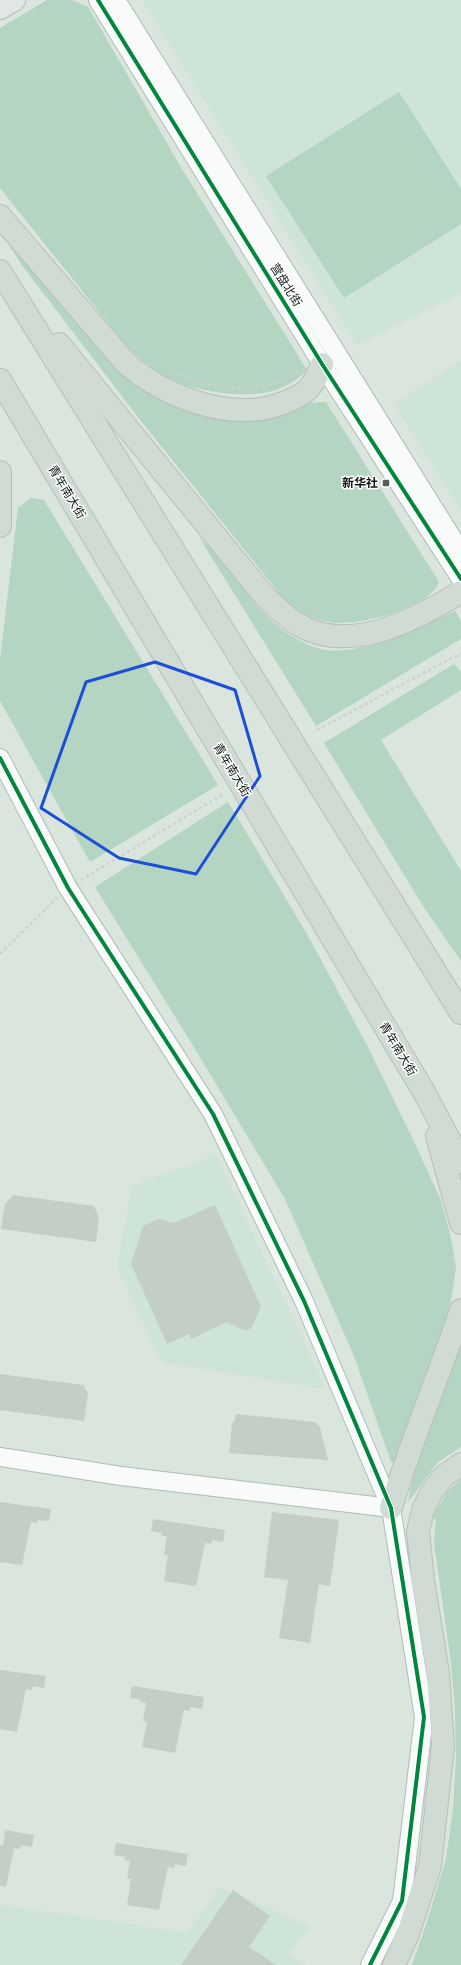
<svg xmlns="http://www.w3.org/2000/svg" width="461" height="1965" viewBox="0 0 461 1965" font-family="Arial,'Noto Sans SC',sans-serif">
<style>
.built{fill:#cde4d6}
.green{fill:#b3d5c1}
.building{fill:#c3cec7}
.lines{fill:none;stroke-linecap:round;stroke-linejoin:round}
.minor-casing{stroke:#b1bbb4;stroke-width:20}
.major-casing{stroke:#b8bebb;stroke-width:24}
.highway-casing{stroke:#b8bebb;stroke-width:24}
.path{stroke:#ced2cf;stroke-width:2.5;stroke-dasharray:3 3;stroke-linecap:butt}
.minor{stroke:#f9fbfa;stroke-width:18}
.major{stroke:#e1e8e4;stroke-width:22}
.highway{stroke:#d0dbd4;stroke-width:22}
.cycleway-casing{stroke:#fff;stroke-width:6}
.cycleway{stroke:#00873e;stroke-width:4}
.marked{fill:none;stroke:#1d4ed8;stroke-width:3;stroke-linejoin:round}
.poi-dot{fill:#565f59;stroke:#fff;stroke-width:1.5}
.labels{text-anchor:middle;stroke-width:3;stroke-linejoin:round;paint-order:stroke}
.street-label{font-size:12px;fill:#0f1712;stroke:#fff}
.poi-label{font-size:12px;font-weight:bold;fill:#0f1712;stroke:#fff;text-anchor:end}
</style>
<rect width="100%" height="100%" fill="#d9e5dd"/>
<g class="built">
<polygon points="142,0 461,0 461,293 357,345"/>
<polygon points="461,360 461,510 394,404"/>
<polygon points="216,1155 326,1389 161,1362 117,1267 132,1186"/>
<polygon points="220,1887 310,1927 288,1953 305,1965 0,1965 0,1905 187,1933"/>
</g>
<g class="green">
<path d="M47 0H72L88 7 182 169 307 370C296 381 283 389 268 392 240 398 191 391 166 377 152 368 139 358 127 347L0 188V28Z"/>
<polygon points="399,92 461,189 461,224 344,298 266,176"/>
<path d="M10 246 15 247 135 380 285 410 309 403 326 402 439 582C437 586 434 591 430 594 406 613 353 628 323 621 304 617 293 607 280 594L141 421 21 264Z"/>
<polygon points="31,498 44,500 218,785 90,862 0,701 0,660 18,508"/>
<path d="M199 537C209 547 219 557 228 568 240 583 251 600 264 613 278 628 298 642 317 648 355 660 420 627 455 611L461 621V639L316 726Z"/>
<polygon points="454,664 461,672 461,690 381,740 461,871 461,961 423,906 324,743"/>
<polygon points="228,802 307,934 368,1047 416,1146 440,1198 450,1233 456,1267 451,1301 436,1351 396,1463 391,1462 354,1356 285,1199 192,1044 95,887"/>
<polygon points="461,1342 461,1447 438,1462 408,1502 414,1469"/>
<polygon points="461,1479 461,1965 412,1965 425,1928 446,1859 453,1810 456,1761 455,1711 451,1662 434,1543 436,1519 432,1518 447,1492"/>
</g>
<g class="building">
<polygon points="13,1195 94,1206 99,1218 96,1242 1,1229 5,1204"/>
<polygon points="215,1205 261,1307 251,1328 246,1331 227,1322 191,1339 189,1334 167,1344 131,1264 143,1226 159,1219 174,1223"/>
<polygon points="0,1374 83,1385 88,1393 84,1421 0,1410"/>
<polygon points="236,1414 315,1422 320,1427 328,1460 229,1453 232,1423 234,1423"/>
<polygon points="0,1502 51,1509 49,1521 38,1520 37,1523 31,1522 22,1565 0,1562"/>
<polygon points="272,1512 339,1520 330,1586 319,1584 310,1643 279,1638 288,1580 264,1577"/>
<polygon points="153,1519 225,1530 223,1542 212,1540 211,1544 205,1543 196,1586 164,1581 168,1555 164,1555 167,1536 161,1536 162,1533 151,1531"/>
<polygon points="0,1670 46,1676 44,1688 33,1686 32,1690 26,1689 17,1732 0,1729"/>
<polygon points="132,1686 204,1697 202,1709 190,1707 190,1711 184,1710 175,1753 142,1747 147,1722 143,1721 146,1703 140,1702 141,1700 130,1698"/>
<polygon points="5,1830 34,1835 32,1847 21,1845 20,1849 14,1848 6,1887 0,1886 0,1845 3,1846"/>
<polygon points="116,1843 188,1854 186,1866 175,1864 174,1868 168,1867 159,1910 127,1905 131,1879 127,1879 130,1861 125,1860 125,1857 114,1855"/>
<polygon points="233,1890 270,1916 249,1947 276,1965 181,1965"/>
</g>
<g class="lines">
<defs>
<g id="minor">
<polyline points="98,0 322,364 461,579"/>
<polyline points="116,0 461,552"/>
<polyline points="0,758 68,888 213,1114 304,1301 391,1508 424,1717 402,1901 370,1965"/>
<polyline points="0,1457 121,1476 391,1508"/>
</g>
<polyline id="major" points="0,8 14,0"/>
<g id="highway">
<path d="M0 216 125 362C164 397 232 423 283 403 291 400 301 396 307 390 315 383 318 373 322 364"/>
<polyline points="0,271 461,1013"/>
<path d="M59 344 262 593C273 604 285 617 299 625 350 655 417 619 461 592"/>
<polyline points="0,380 424,1092 461,1162"/>
<polyline points="0,472 0,526"/>
<polyline points="437,1136 461,1223"/>
<path d="M391 1508C411 1441 439 1376 461 1310"/>
<polyline points="394,1965 408,1934 430,1866 443,1746 438,1673 423,1580 418,1531 423,1510 431,1493 444,1476 461,1464"/>
</g>
</defs>
<use href="#minor" class="minor-casing"/>
<use href="#major" class="major-casing"/>
<use href="#highway" class="highway-casing"/>
<g class="path">
<path d="M174 372C188 377 203 384 218 386 246 391 277 387 300 370"/>
<polyline points="317,730 461,653"/>
<polyline points="81,880 223,794"/>
<polyline points="0,954 57,898"/>
</g>
<use href="#minor" class="minor"/>
<use href="#major" class="major"/>
<use href="#highway" class="highway"/>
<defs>
<g id="cycleway">
<polyline points="98,0 322,364 461,579"/>
<polyline points="0,758 68,888 213,1114 304,1301 391,1508 424,1717 402,1901 370,1965"/>
</g>
</defs>
<use href="#cycleway" class="cycleway-casing"/>
<use href="#cycleway" class="cycleway"/>
</g>
<path class="marked" d="M155 662 235 690 260 776 196 874 119 858 41 808 86 682Z"/>
<rect class="poi-dot" x="382" y="479" width="8" height="8" rx="2"/>
<g class="labels">
<g class="street-label">
<text transform="translate(286 285) rotate(58)" y="4">营盘北街</text>
<text transform="translate(67 492) rotate(59)" y="4">青年南大街</text>
<text transform="translate(232 770) rotate(59)" y="4">青年南大街</text>
<text transform="translate(398 1049) rotate(59)" y="4">青年南大街</text>
</g>
<g class="poi-label">
<text x="378" y="487">新华社</text>
</g>
</g>
</svg>
